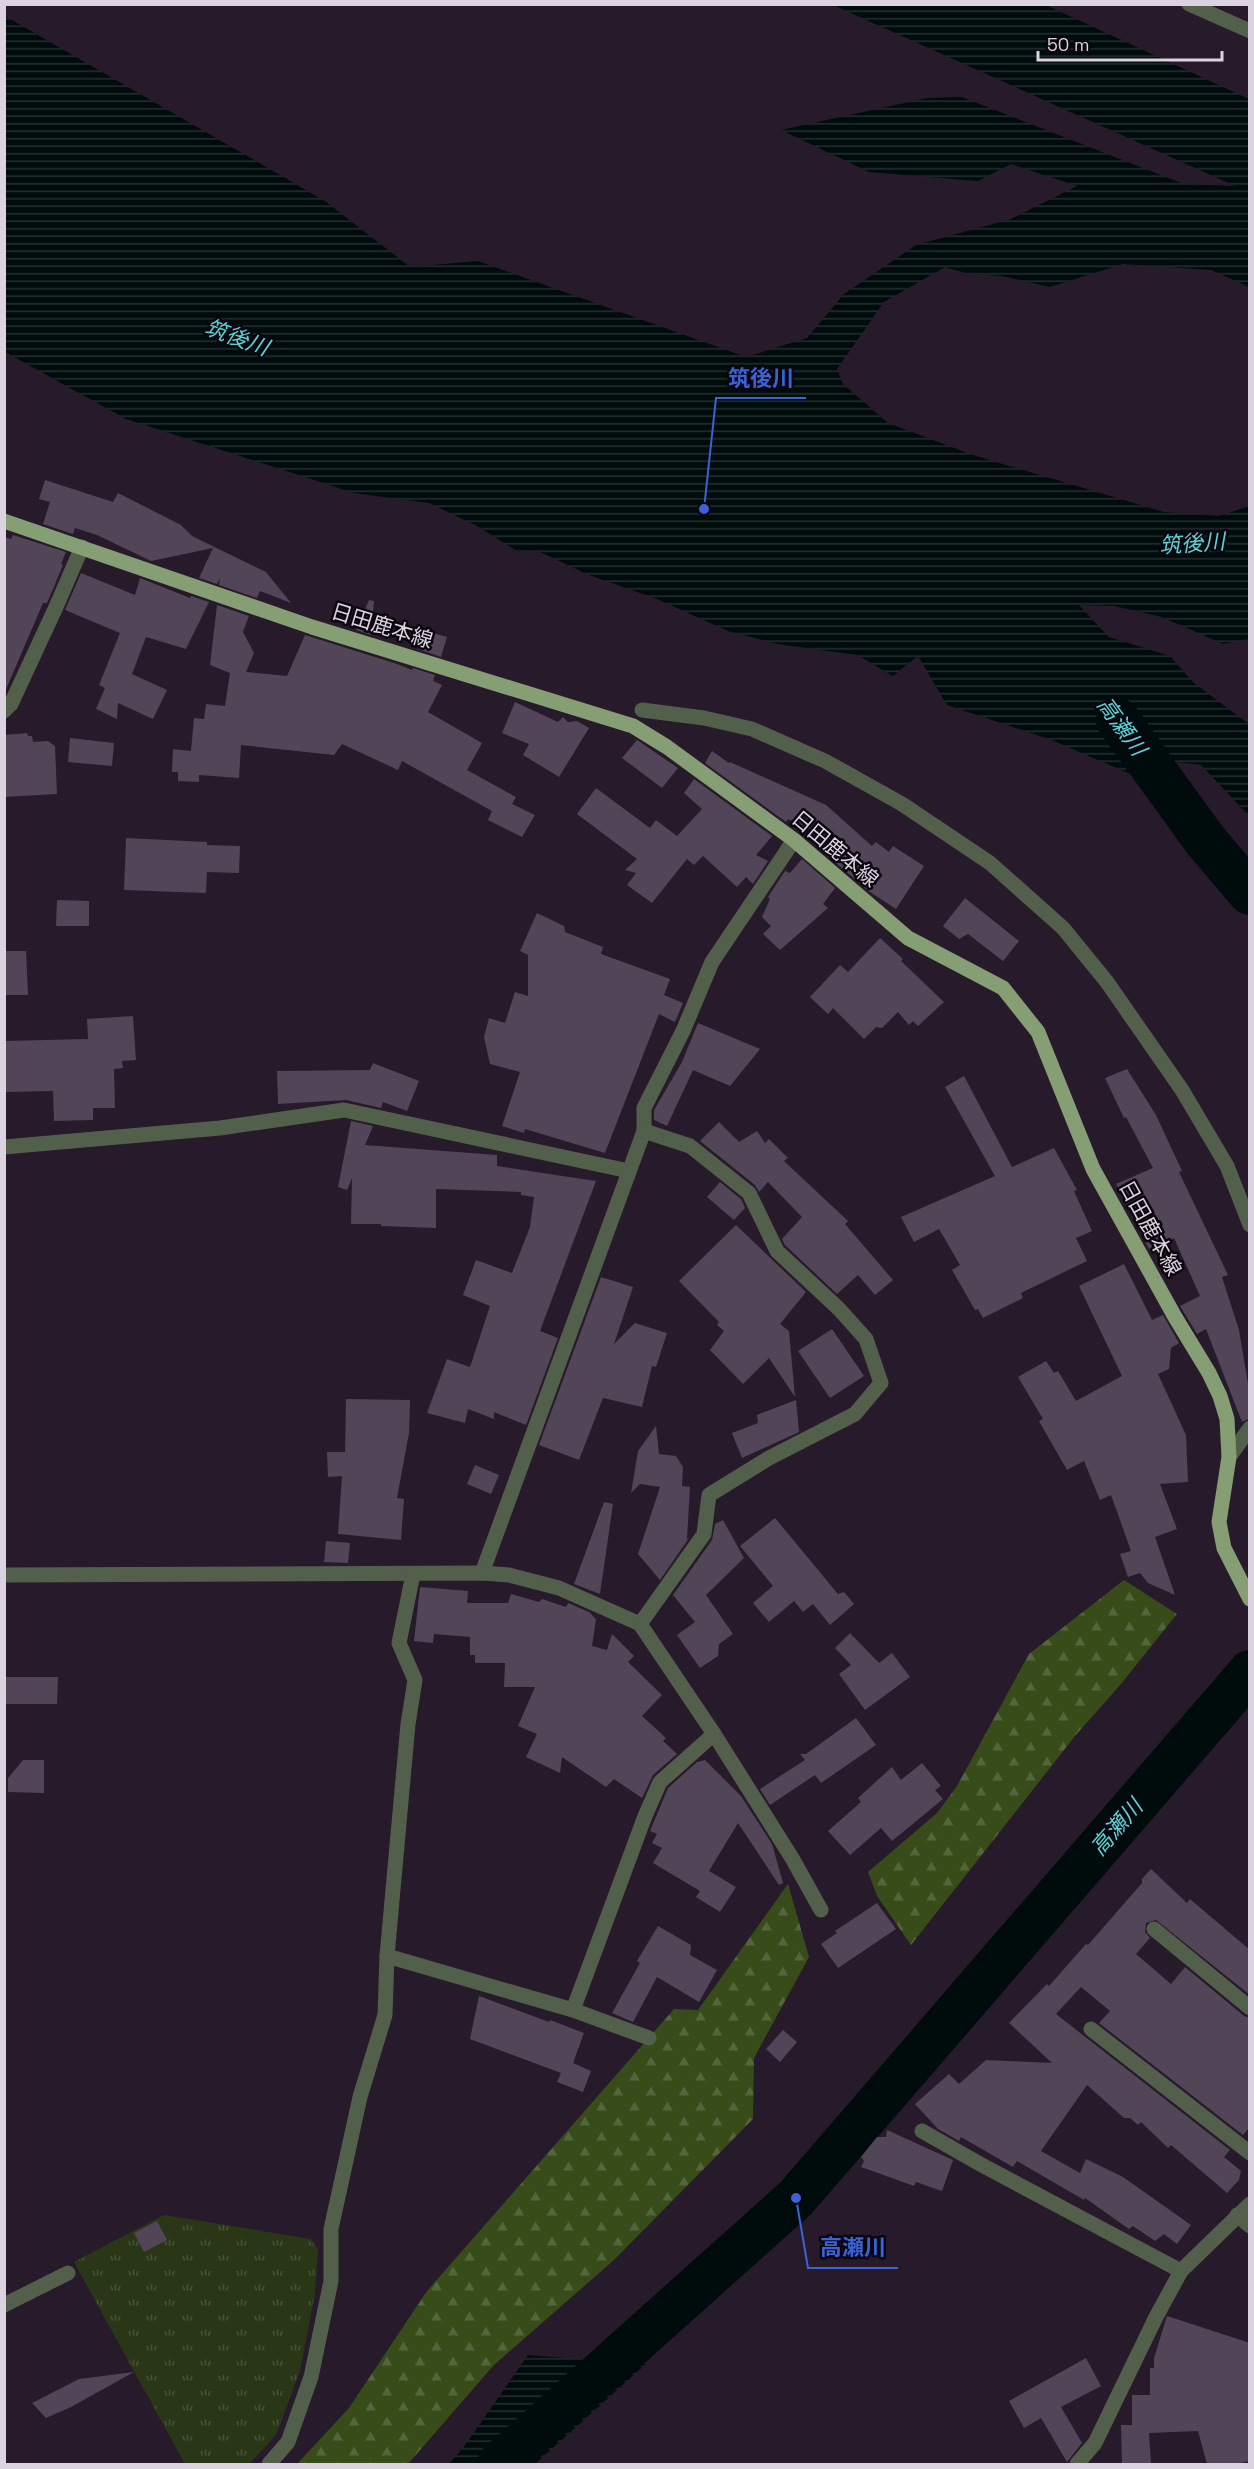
<svg xmlns="http://www.w3.org/2000/svg" width="1254" height="2469" viewBox="0 0 1254 2469" font-family="'Space Grotesk','Noto Sans JP',sans-serif">
<style>
.forest{fill:url(#forest-firs)}
.park{fill:url(#park-tufts)}
.water{fill:url(#water-rules)}
.lines{fill:none;stroke-linecap:round;stroke-linejoin:round}
.river{stroke:#000c0c;stroke-width:44}
.building{fill:#524558}
.minor{stroke:#525f4a;stroke-width:15}
.tertiary{stroke:#525f4a;stroke-width:15}
.primary{stroke:#859e73;stroke-width:15}
.labels{text-anchor:middle;stroke-width:5;stroke-linejoin:round;paint-order:stroke}
.street-label{font-size:21px;fill:#dbd3df;stroke:#0c070e}
.water-label{font-size:22px;font-style:italic;fill:#57d5d7;stroke:#0c070e}
.leader{fill:none;stroke:#3a62d9;stroke-width:2}
.callout-dot{fill:#3a62d9;stroke:#0c070e;stroke-width:2}
.callout-label{font-size:22px;text-anchor:middle;font-weight:bold;fill:#3a62d9;stroke:#0c070e;stroke-width:5;stroke-linejoin:round;paint-order:stroke}
</style>
<defs>
<pattern id="forest-firs" width="22" height="20" patternUnits="userSpaceOnUse" patternTransform="scale(1.5)"><rect width="22" height="20" fill="#374c19"/><path d="M5 1l3.5 6h-7zM16 11l3.5 6h-7z" fill="#53653a"/></pattern>
<pattern id="park-tufts" width="24" height="20" patternUnits="userSpaceOnUse" patternTransform="scale(1.5)"><rect width="24" height="20" fill="#293717"/><path d="M3 7l-1-3M5 7V3M7 7l1-3M15 17l-1-3M17 17v-4M19 17l1-3" fill="none" stroke="#475338"/></pattern>
<pattern id="water-rules" width="6" height="5" patternUnits="userSpaceOnUse" patternTransform="scale(1.5)"><rect width="6" height="5" fill="#000c0c"/><path d="M0 2.5h6" fill="none" stroke="#252e2f"/></pattern>
</defs>
<rect width="100%" height="100%" fill="#261a2b"/>
<g class="forest">
<polygon points="1124,1580 1177,1614 1121,1684 1075,1736 911,1945 877,1896 868,1872 937,1813 957,1786 1029,1654"/>
<polygon points="788,1884 809,1957 754,2058 753,2119 614,2260 493,2366 408,2464 297,2464 349,2408 427,2291 674,2009 698,2010"/>
</g>
<polygon class="park" points="164,2215 311,2239 318,2250 315,2294 300,2371 276,2435 249,2464 185,2464 74,2262"/>
<g class="water">
<polygon points="833,5 1046,5 1249,99 1249,287 1211,270 1123,264 1050,287 1002,276 969,274 945,267 884,302 837,369 843,384 888,423 973,455 1164,512 1219,516 1249,506 1249,639 1223,644 1162,617 1114,606 1079,605 1109,637 1170,656 1194,683 1249,724 1249,816 1201,765 1175,762 1128,773 1049,739 947,705 918,656 893,676 857,655 777,644 728,631 657,599 589,575 538,551 517,551 477,526 429,503 354,493 126,419 5,352 5,16 325,201 410,267 478,261 746,357 807,338 844,294 916,245 1011,219 1077,186 1011,164 978,181 869,172 781,130 927,98 962,97 1184,184 1235,186"/>
<polygon points="528,2355 646,2364 535,2464 449,2464 463,2448"/>
</g>
<g class="lines">
<g class="river">
<polyline points="1118,720 1205,840 1250,893"/>
<polyline points="499,2464 796,2198 1250,1672"/>
</g>
</g>
<g class="building">
<polygon points="45,480 113,502 118,493 181,525 192,536 266,572 291,603 260,591 257,598 219,585 220,578 217,584 199,578 213,548 151,561 97,535 75,528 73,534 43,524 50,502 39,499"/>
<polygon points="13,535 66,552 61,564 63,565 47,603 43,603 4,694 4,537 11,539"/>
<polygon points="81,573 135,595 140,578 190,598 191,596 209,602 186,649 146,637 132,674 167,690 153,719 118,703 117,719 96,709 105,688 99,685 120,633 65,610"/>
<polygon points="369,600 374,601 371,635 356,630"/>
<polygon points="217,605 249,616 243,632 254,653 246,672 287,676 305,635 397,664 412,670 413,668 435,675 433,681 442,685 428,712 482,743 467,770 516,797 512,804 535,815 522,837 488,820 492,811 402,761 398,770 342,744 334,755 241,745 239,778 199,775 199,782 178,781 178,772 172,772 173,749 191,751 194,718 204,719 206,704 225,706 230,673 210,665"/>
<polygon points="423,630 447,637 441,657 418,649"/>
<polygon points="515,702 558,722 563,717 568,722 577,721 589,728 559,777 523,755 529,744 502,733"/>
<polygon points="27,733 28,736 32,736 33,742 48,741 55,746 57,794 4,797 4,735"/>
<polygon points="70,738 114,743 112,766 68,762"/>
<polygon points="637,740 678,768 662,788 622,758"/>
<polygon points="712,751 729,763 730,762 826,805 872,846 876,842 889,852 893,846 924,866 896,909 870,892 815,845 823,835 788,819 786,822 705,763"/>
<polygon points="694,779 772,836 756,855 768,861 753,884 746,877 737,887 703,856 694,865 687,859 652,903 627,885 636,873 625,870 637,859 577,814 596,788 650,828 656,820 677,836 702,809 684,793"/>
<polygon points="126,838 207,842 207,845 240,846 239,873 207,872 206,893 124,890"/>
<polygon points="802,859 835,888 823,904 828,908 780,950 763,934 771,926 762,917 770,899 768,897 785,871 790,873"/>
<polygon points="965,898 1019,941 1003,961 968,934 959,939 943,926"/>
<polygon points="57,900 89,901 89,926 56,926"/>
<polygon points="537,913 564,926 565,932 603,947 601,954 670,979 664,995 683,1003 675,1022 659,1014 605,1153 525,1129 524,1133 502,1126 520,1072 490,1064 484,1037 489,1018 505,1023 515,992 528,996 528,955 520,951"/>
<polygon points="880,938 903,959 901,961 944,1002 918,1026 913,1021 909,1025 898,1012 882,1028 876,1027 864,1039 833,1008 828,1014 810,997 840,965 848,972"/>
<polygon points="4,951 26,951 28,995 4,995"/>
<polygon points="133,1016 136,1060 122,1061 123,1068 114,1069 115,1108 93,1108 93,1120 54,1121 53,1091 4,1092 4,1041 88,1039 87,1019"/>
<polygon points="698,1023 760,1049 730,1086 693,1070 667,1126 654,1120 654,1110 682,1062"/>
<polygon points="373,1063 419,1081 407,1111 383,1102 381,1108 346,1100 278,1104 277,1071 370,1070"/>
<polygon points="1127,1069 1156,1115 1182,1171 1179,1172 1228,1275 1222,1277 1239,1330 1250,1396 1250,1418 1242,1422 1206,1329 1197,1334 1180,1306 1200,1296 1174,1238 1151,1253 1116,1184 1153,1168 1126,1117 1124,1118 1105,1078"/>
<polygon points="964,1076 1012,1167 1054,1148 1077,1190 1074,1191 1092,1231 1076,1238 1087,1261 1021,1293 1023,1298 983,1318 978,1309 975,1310 952,1270 960,1265 939,1229 914,1242 901,1217 995,1176 945,1087"/>
<polygon points="351,1121 373,1126 365,1145 497,1155 497,1166 596,1181 540,1331 558,1338 526,1425 494,1412 494,1419 468,1409 465,1423 427,1413 447,1359 470,1367 490,1306 463,1295 476,1260 512,1273 530,1227 534,1197 521,1195 521,1192 436,1189 436,1228 381,1226 381,1224 351,1224 352,1178 347,1190 338,1187"/>
<polygon points="719,1122 739,1142 757,1131 765,1143 769,1139 788,1158 784,1161 848,1221 845,1224 893,1280 875,1295 858,1275 837,1294 785,1245 782,1239 802,1217 768,1182 759,1192 755,1185 700,1141"/>
<polygon points="720,1182 741,1199 745,1208 734,1220 707,1197"/>
<polygon points="736,1225 806,1292 780,1324 789,1331 795,1397 769,1358 743,1384 710,1350 724,1331 717,1325 719,1322 679,1281"/>
<polygon points="1124,1264 1152,1320 1163,1315 1179,1343 1171,1348 1169,1369 1158,1374 1186,1435 1188,1482 1160,1484 1177,1529 1155,1537 1175,1595 1148,1583 1140,1573 1128,1577 1120,1554 1131,1551 1111,1495 1100,1500 1084,1461 1067,1470 1039,1421 1043,1419 1018,1377 1046,1361 1054,1373 1058,1371 1076,1401 1122,1376 1079,1286"/>
<polygon points="601,1277 633,1287 614,1344 635,1323 667,1333 656,1367 652,1366 642,1407 603,1398 579,1460 539,1445"/>
<polygon points="832,1329 864,1376 830,1398 798,1351"/>
<polygon points="346,1399 410,1400 409,1433 397,1498 404,1499 401,1540 338,1534 342,1476 328,1477 327,1452 345,1452"/>
<polygon points="796,1400 799,1432 742,1458 732,1433 758,1423 757,1415"/>
<polygon points="656,1426 659,1454 676,1456 683,1467 682,1486 690,1487 687,1539 689,1538 660,1580 638,1554 660,1487 640,1484 631,1493 638,1451"/>
<polygon points="475,1465 499,1475 491,1494 467,1484"/>
<polygon points="604,1502 613,1504 600,1594 574,1584"/>
<polygon points="775,1518 838,1594 844,1592 854,1604 830,1625 813,1604 803,1612 794,1601 769,1622 753,1603 773,1586 740,1546"/>
<polygon points="723,1520 744,1558 706,1595 733,1634 719,1644 718,1656 700,1668 677,1635 695,1622 673,1595 712,1540 715,1524"/>
<polygon points="326,1541 350,1543 348,1563 324,1562"/>
<polygon points="420,1587 468,1591 467,1603 508,1603 511,1594 539,1602 542,1599 566,1607 568,1603 589,1612 596,1619 592,1646 607,1650 612,1634 634,1656 628,1662 662,1695 642,1716 666,1738 663,1741 677,1754 653,1775 642,1798 614,1779 606,1787 562,1757 560,1773 526,1757 537,1734 518,1726 535,1687 504,1687 505,1663 475,1663 475,1655 470,1655 470,1637 434,1634 433,1643 414,1641"/>
<polygon points="850,1633 879,1663 892,1653 910,1677 865,1710 839,1674 851,1665 835,1648"/>
<polygon points="6,1677 58,1677 57,1704 6,1704"/>
<polygon points="856,1718 876,1745 821,1783 815,1775 770,1805 760,1789 805,1760 800,1754 806,1754"/>
<polygon points="23,1760 44,1760 44,1793 8,1792 8,1778"/>
<polygon points="705,1760 741,1796 772,1844 783,1883 779,1885 738,1823 709,1871 736,1887 720,1912 696,1897 700,1891 653,1863 662,1848 652,1843 657,1834 650,1831 668,1788 697,1762"/>
<polygon points="922,1763 941,1786 935,1790 943,1799 892,1841 881,1828 850,1855 828,1831 861,1802 858,1798 892,1767 901,1780"/>
<polygon points="1151,1869 1187,1903 1190,1899 1250,1950 1250,1995 1156,1920 1146,1923 1145,1932 1150,1938 1136,1954 1171,1984 1185,1967 1244,2016 1250,2018 1250,2127 1243,2135 1099,2023 1110,2011 1081,1987 1056,2014 1230,2150 1224,2157 1241,2171 1239,2180 1227,2193 1171,2145 1168,2148 1141,2122 1138,2125 1130,2118 1124,2118 1087,2085 1041,2151 1080,2173 1086,2159 1123,2177 1191,2225 1177,2244 1164,2234 1155,2241 1133,2226 1129,2229 1085,2198 1084,2200 1017,2161 1013,2167 961,2137 959,2141 938,2129 915,2104 949,2074 959,2084 986,2060 1052,2063 1009,2023 1047,1984 1049,1986 1086,1944 1088,1945 1142,1883 1142,1879"/>
<polygon points="877,1903 896,1929 838,1968 821,1944 837,1933 835,1931"/>
<polygon points="658,1926 691,1945 690,1955 717,1970 699,2002 657,1977 633,2022 612,2013 640,1963 637,1961"/>
<polygon points="479,1996 549,2022 550,2020 584,2033 573,2063 591,2071 583,2092 557,2082 561,2073 470,2039"/>
<polygon points="783,2030 797,2042 780,2062 766,2049"/>
<polygon points="887,2130 953,2160 942,2191 916,2182 914,2186 861,2167 864,2161 861,2157 877,2137 886,2137"/>
<polygon points="157,2221 167,2240 144,2252 134,2233"/>
<polygon points="1167,2316 1250,2343 1250,2461 1235,2464 1207,2464 1198,2431 1149,2433 1151,2464 1122,2464 1121,2425 1132,2425 1132,2395 1150,2395 1150,2368 1154,2368 1154,2358"/>
<polygon points="1086,2358 1101,2386 1061,2407 1082,2443 1067,2462 1041,2418 1024,2428 1009,2401"/>
<polygon points="134,2372 71,2407 46,2418 32,2403 79,2379"/>
</g>
<g class="lines">
<g class="minor">
<polyline points="642,710 704,718 752,729 825,761 902,804 990,863 1063,928 1107,982 1182,1090 1227,1166 1250,1225"/>
<polyline points="4,711 11,704 56,607 82,547"/>
<polyline points="4,1147 220,1128 344,1110 629,1171"/>
<polyline points="1229,1457 1250,1428"/>
<polyline points="482,1573 644,1131 644,1108 683,1031 712,962 794,840"/>
<polyline points="4,1575 482,1573 509,1575 559,1588 640,1624 714,1734 792,1858 821,1910"/>
<polyline points="640,1624 704,1534 709,1495 769,1458 855,1414 881,1383 866,1339 839,1309 777,1251 749,1193 690,1146 644,1131"/>
<polyline points="1154,1929 1250,2008"/>
<polyline points="387,1956 573,2010 649,2038"/>
<polyline points="573,2010 645,1816 660,1782 714,1734"/>
<polyline points="1091,2029 1250,2153"/>
<polyline points="922,2131 980,2164 1181,2271"/>
<polyline points="1237,2215 1250,2226"/>
<polyline points="4,2305 68,2273"/>
<polyline points="269,2464 288,2442 311,2377 331,2281 331,2229 360,2097 385,2015 387,1956 408,1724 415,1680 399,1643 413,1574"/>
<polyline points="1077,2464 1095,2443 1156,2317 1181,2271 1250,2204"/>
</g>
<polyline class="tertiary" points="1189,4 1250,31"/>
<polyline class="primary" points="4,521 312,627 633,726 667,747 794,840 908,938 1003,988 1038,1032 1093,1169 1175,1317 1209,1373 1220,1396 1227,1419 1229,1457 1219,1522 1224,1548 1250,1599"/>
</g>
<g class="labels">
<g class="street-label">
<text transform="translate(382 626) rotate(17)" y="7">日田鹿本線</text>
<text transform="translate(835 849) rotate(40)" y="7">日田鹿本線</text>
<text transform="translate(1150 1228) rotate(61)" y="7">日田鹿本線</text>
</g>
<g class="water-label">
<text transform="translate(237 337) rotate(20)" y="8">筑後川</text>
<text transform="translate(1192 543) rotate(-4)" y="8">筑後川</text>
<text transform="translate(1122 726) rotate(54)" y="8">高瀬川</text>
<text transform="translate(1116 1827) rotate(-49)" y="8">高瀬川</text>
</g>
</g>
<path class="leader" d="M704 509L716 398H806M796 2198L808 2268H898"/>
<g class="callout-dot">
<circle cx="704" cy="509" r="6"/>
<circle cx="796" cy="2198" r="6"/>
</g>
<g class="callout-label">
<text x="761" y="386">筑後川</text>
<text x="853" y="2255">高瀬川</text>
</g>
<rect width="1254" height="2469" fill="none" stroke="#dbd3df" stroke-width="12"/>
<path d="M1038 51v9h184v-9" fill="none" stroke="#dbd3df" stroke-width="3"/>
<text x="1047" y="51" font-size="18" fill="#dbd3df" stroke="#0c070e" stroke-width="4.5" paint-order="stroke">50 m</text>
</svg>
